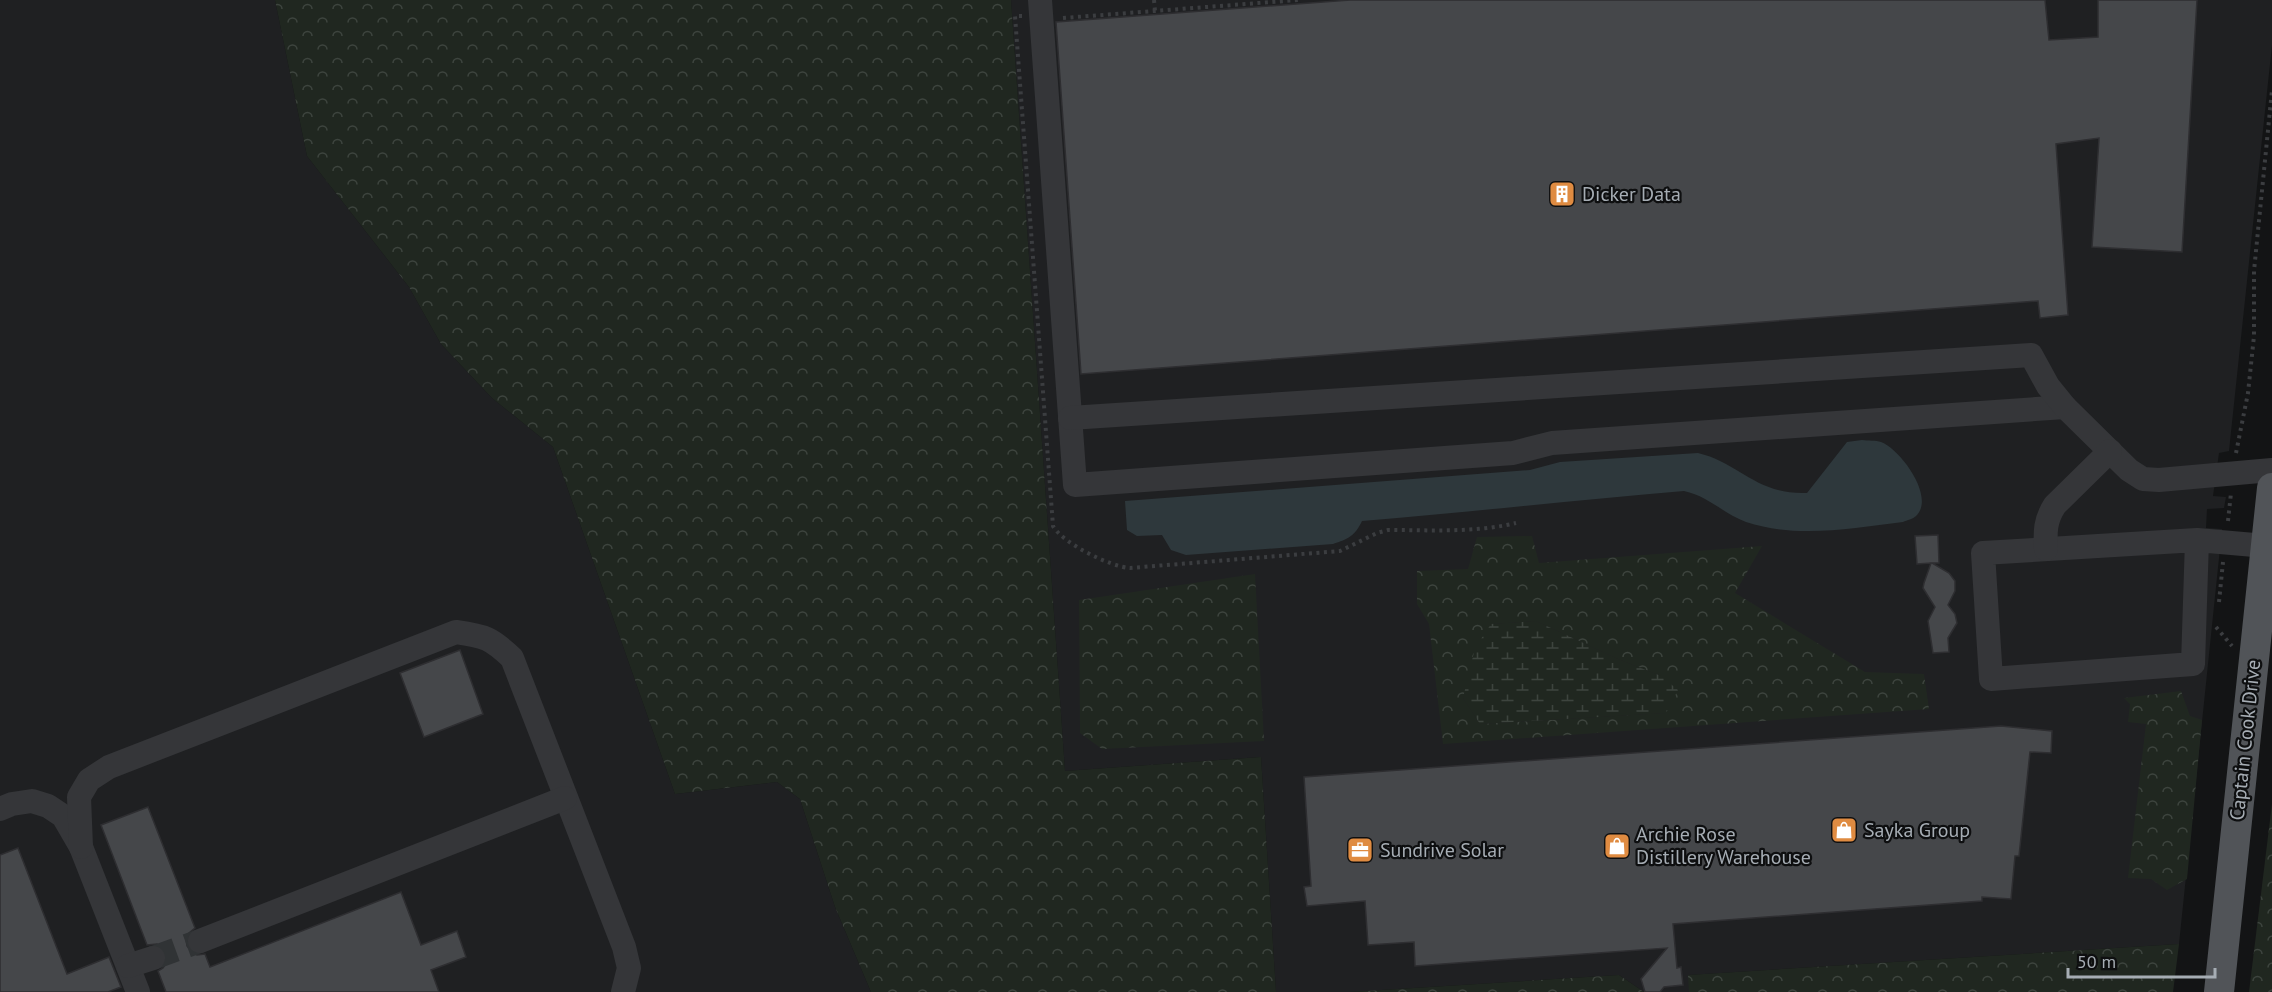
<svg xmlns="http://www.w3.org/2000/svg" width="2272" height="992" viewBox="0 0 2272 992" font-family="'PT Sans',sans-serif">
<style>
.built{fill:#1f2022}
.forest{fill:url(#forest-crowns);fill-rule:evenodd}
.wetland{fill:url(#wetland-marsh)}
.water{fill:#2e383c}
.building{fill:#45474a;stroke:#2e2e31;stroke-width:1.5}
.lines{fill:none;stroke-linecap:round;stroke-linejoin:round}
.minor-tunnel{stroke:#303335;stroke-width:24;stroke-dasharray:24 12;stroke-linecap:butt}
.path{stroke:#3b3d40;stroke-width:4;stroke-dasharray:3 4.5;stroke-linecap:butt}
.minor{stroke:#353639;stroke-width:24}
.major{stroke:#515458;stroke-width:30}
.labels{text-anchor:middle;stroke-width:4.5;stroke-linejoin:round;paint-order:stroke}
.poi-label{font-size:20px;fill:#a6adb4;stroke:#0e0f10;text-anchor:start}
.street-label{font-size:20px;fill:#a6adb4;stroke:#0e0f10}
</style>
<defs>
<pattern id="forest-crowns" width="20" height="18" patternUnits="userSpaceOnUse" patternTransform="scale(1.5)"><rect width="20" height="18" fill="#202720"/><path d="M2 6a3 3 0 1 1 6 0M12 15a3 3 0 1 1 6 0" fill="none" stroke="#3d443e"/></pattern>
<pattern id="wetland-marsh" width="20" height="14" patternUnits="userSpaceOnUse" patternTransform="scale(1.5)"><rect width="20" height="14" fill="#202720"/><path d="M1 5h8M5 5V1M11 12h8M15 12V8" fill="none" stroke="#3d443e"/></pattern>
</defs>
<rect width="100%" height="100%" fill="#131415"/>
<g class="built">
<polygon points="0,0 275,0 307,156 409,287 441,344 492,398 553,447 675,794 777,782 800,799 835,907 871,992 0,992"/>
<polygon points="1011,0 2272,0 2272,45 2229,451 2219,453 2213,496 2226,497 2224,508 2207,509 2206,528 2222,529 2179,944 1689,975 1689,992 1644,992 1619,975 1350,992 1276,992 1261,757 1065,771"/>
</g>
<g class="forest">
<polygon points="275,0 1011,0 1065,771 1261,757 1276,992 871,992 835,907 800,799 777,782 675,794 553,447 492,398 441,344 409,287 307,156"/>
<path d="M1532 536 1539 563 1762 546 1735 593 1865 672 1924 674 1929 709 1443 744 1429 624 1417 604V571L1468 569 1477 537ZM1536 621 1618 659 1661 676 1666 713 1480 724 1463 698 1491 624Z"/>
<polygon points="1255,574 1264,741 1102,749 1080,733 1079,600"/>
<polygon points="2181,691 2190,716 2202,720 2187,879 2167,890 2151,879 2128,878 2146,724 2128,722 2130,704 2124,698"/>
<polygon points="2272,804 2272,992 2249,992"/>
<polygon points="2179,944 2173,992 1689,992 1688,975"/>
<polygon points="1619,975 1644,992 1350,992"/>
</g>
<polygon class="wetland" points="1536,621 1618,659 1661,676 1678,690 1666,713 1480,724 1463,698 1475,648 1491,624"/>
<path class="water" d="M1862 440C1868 441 1876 440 1881 442 1900 449 1936 497 1916 516 1913 519 1907 520 1903 522 1851 528 1798 539 1746 522 1724 514 1708 496 1684 491 1577 500 1470 512 1362 521 1355 536 1348 539 1333 544L1186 555 1171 550 1162 535 1137 536 1127 530 1125 501 1530 470 1560 462 1698 453C1740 463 1756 495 1807 493L1847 442Z"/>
<g class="building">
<polygon points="1350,0 2045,0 2049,40 2098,37 2098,0 2197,0 2182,252 2092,247 2099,138 2056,144 2068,315 2040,318 2038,301 1081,374 1056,22"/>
<polygon points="1938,535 1939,563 1932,563 1949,573 1955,581 1955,591 1948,605 1955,614 1957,623 1948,638 1949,652 1933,653 1928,621 1935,607 1923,588 1924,583 1931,563 1917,564 1915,536"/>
<polygon points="460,650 483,714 424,737 400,673"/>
<polygon points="2001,726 2052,731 2051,753 2030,752 2019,856 2015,856 2011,899 1982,897 1982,901 1673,924 1677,968 1681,967 1683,985 1664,987 1660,992 1645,992 1641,979 1667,948 1415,966 1414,942 1368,945 1365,901 1307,906 1304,887 1311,886 1304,777"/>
<polygon points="148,807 195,928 189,933 186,939 187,946 192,952 197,955 205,954 210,967 401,892 421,945 457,931 466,957 431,970 439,992 166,992 158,971 163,968 167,962 166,953 162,947 157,944 147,945 101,825"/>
<polygon points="18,848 67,974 109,957 121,987 108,992 0,992 0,855"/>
</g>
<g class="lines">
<polyline class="minor-tunnel" points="153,958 200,941"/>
<g class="path">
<polyline points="1154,0 1155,11"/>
<path d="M1022 16H1015L1053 526C1062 543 1111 567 1130 568L1340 551 1377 533 1388 530C1431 530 1474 533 1516 523"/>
<polyline points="1063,18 1298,0"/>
<polyline points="2236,453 2248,393 2254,336 2254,271 2272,90"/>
<polyline points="2228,521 2231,493"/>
<polyline points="2219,602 2223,562"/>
<polyline points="2216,627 2232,646"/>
</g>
<g class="minor">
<polyline points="1040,0 1075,485 1513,453 1552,443 2065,407"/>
<polyline points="1070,418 2031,355 2048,386 2065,407 2129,470 2143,479 2159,480 2272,470"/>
<polyline points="2197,540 2193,664 1991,679 1983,553 2197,540 2266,546"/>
<path d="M2046 549C2045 532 2045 520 2055 505L2110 451"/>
<polyline points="0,809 12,804 32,801 48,806 63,816 81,847 138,992"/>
<path d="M81 847 79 797 89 780 109 767 456 632C485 636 491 638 512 658L624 947 629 968 623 992"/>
<polyline points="200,941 565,798"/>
<polyline points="128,966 153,958"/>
</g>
<polyline class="major" points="2219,992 2272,488"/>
</g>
<defs>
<symbol id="building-square" viewBox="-11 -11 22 22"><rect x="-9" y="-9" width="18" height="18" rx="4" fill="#df8b41" stroke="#0e0f10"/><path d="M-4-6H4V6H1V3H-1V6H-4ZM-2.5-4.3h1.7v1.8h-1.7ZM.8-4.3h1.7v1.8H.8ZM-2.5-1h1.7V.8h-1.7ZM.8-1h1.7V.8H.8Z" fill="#fff"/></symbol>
<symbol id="shop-square" viewBox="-11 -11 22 22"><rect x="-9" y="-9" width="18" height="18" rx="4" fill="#df8b41" stroke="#0e0f10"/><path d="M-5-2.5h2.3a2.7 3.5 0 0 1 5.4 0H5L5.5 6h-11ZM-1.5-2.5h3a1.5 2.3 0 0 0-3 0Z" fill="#fff"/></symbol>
<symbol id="office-square" viewBox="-11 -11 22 22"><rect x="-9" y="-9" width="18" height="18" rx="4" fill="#df8b41" stroke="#0e0f10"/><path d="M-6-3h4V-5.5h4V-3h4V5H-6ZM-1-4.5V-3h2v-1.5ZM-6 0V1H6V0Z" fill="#fff"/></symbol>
</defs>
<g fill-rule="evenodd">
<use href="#building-square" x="1547" y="179" width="30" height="30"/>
<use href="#shop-square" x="1829" y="815" width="30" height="30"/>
<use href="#shop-square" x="1602" y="831" width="30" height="30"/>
<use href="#office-square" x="1345" y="835" width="30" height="30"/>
</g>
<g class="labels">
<g class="poi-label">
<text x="1582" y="201">Dicker Data</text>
<text x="1864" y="837">Sayka Group</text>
<text x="1636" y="841">Archie Rose<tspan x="1636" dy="23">Distillery Warehouse</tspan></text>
<text x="1380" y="857">Sundrive Solar</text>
</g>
<g class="street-label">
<text transform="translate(2245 740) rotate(-84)" y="7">Captain Cook Drive</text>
</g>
</g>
<path d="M2068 968v9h147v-9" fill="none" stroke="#a6adb4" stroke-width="3"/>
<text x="2077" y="968" font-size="18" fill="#a6adb4" stroke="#0e0f10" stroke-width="4.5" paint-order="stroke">50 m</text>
</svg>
